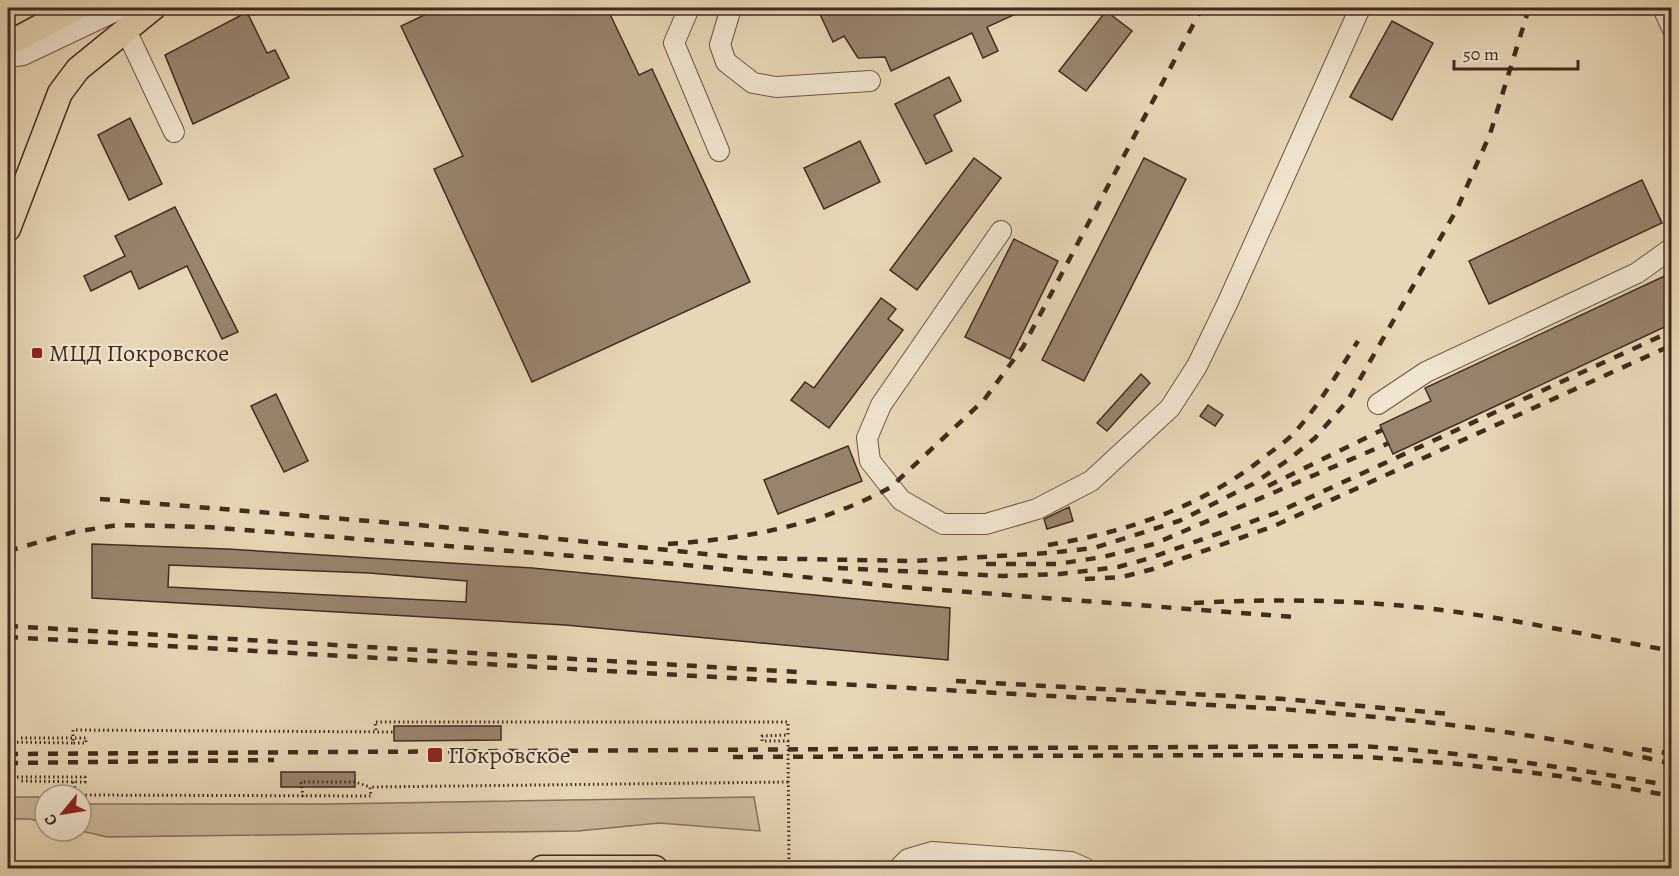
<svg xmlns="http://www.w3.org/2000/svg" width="1679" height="876" viewBox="0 0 1679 876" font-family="Alegreya,serif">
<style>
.green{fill:#ccba9c;stroke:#87725e;stroke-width:1.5}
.building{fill:#98846e;stroke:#422b20;stroke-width:1.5;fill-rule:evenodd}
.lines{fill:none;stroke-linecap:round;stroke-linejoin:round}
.minor-casing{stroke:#6c5646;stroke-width:22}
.major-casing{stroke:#422b20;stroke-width:27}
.path{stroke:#422b20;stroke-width:3;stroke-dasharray:1.5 3;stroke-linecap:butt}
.minor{stroke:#f0e5d0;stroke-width:20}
.major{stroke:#e8d7b6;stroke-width:24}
.rail{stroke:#422b20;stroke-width:4.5;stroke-dasharray:10 10;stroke-linecap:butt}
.poi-dot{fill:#8f2418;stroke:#f0e5d0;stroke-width:2}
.labels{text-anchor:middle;stroke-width:4.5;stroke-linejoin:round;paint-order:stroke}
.poi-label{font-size:24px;fill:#422b20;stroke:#f0e5d0;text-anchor:start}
</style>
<rect width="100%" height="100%" fill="#e8d7b6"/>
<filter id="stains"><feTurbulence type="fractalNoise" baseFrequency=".00333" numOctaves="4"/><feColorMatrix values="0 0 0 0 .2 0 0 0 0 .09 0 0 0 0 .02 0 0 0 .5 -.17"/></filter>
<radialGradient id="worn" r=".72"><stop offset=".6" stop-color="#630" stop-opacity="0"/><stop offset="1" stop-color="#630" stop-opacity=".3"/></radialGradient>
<g class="green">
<polygon points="8,797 45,797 45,823 30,819 8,819"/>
<polygon points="754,797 760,831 659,823 578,831 107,837 81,831 81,804 329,804"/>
</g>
<g class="building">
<polygon points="439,8 607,8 639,75 652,69 750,282 532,382 434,169 463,156 401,26"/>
<polygon points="817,8 1029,8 987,27 998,51 983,58 972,33 891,71 885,57 858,58 844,36 833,42"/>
<polygon points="1106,11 1132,31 1086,91 1059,71"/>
<polygon points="247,12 267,53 275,50 289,78 193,124 165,55"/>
<polygon points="1392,21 1433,43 1392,120 1350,97"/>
<polygon points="949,77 961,101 934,115 952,151 926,164 895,104"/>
<polygon points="130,118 162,184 129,200 98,135"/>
<polygon points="860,141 880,182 824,209 804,168"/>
<polygon points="974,158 1001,178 917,290 890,270"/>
<polygon points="1144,158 1186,179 1084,381 1042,360"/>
<polygon points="1642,180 1662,223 1489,304 1469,261"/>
<polygon points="175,207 238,332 222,339 187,266 139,289 131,271 91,291 84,276 125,256 115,236"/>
<polygon points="1014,239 1058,261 1010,359 965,337"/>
<polygon points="1671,273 1671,324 1393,454 1380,425 1431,401 1425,388"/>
<polygon points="881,298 896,309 888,319 903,330 829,428 791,400 805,382 814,388"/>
<polygon points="1141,374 1150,383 1107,431 1097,423"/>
<polygon points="276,394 308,461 284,472 251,406"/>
<polygon points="1208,405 1223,415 1215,426 1200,416"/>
<polygon points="848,446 862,481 778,514 764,480"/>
<polygon points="1069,507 1073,521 1047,529 1044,519"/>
<path d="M92 544 227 549 532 568 950 608 948 660 565 625 92 598ZM169 565 369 573 467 581 466 602 168 587Z"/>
<polygon points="394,726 501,726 501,740 394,741"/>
<rect x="281" y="772" width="74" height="15"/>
</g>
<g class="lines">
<defs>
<g id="minor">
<polyline points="689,8 674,43 719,151"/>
<polyline points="731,8 720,45 726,62 753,83 776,87 870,81"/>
<polyline points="1663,8 1672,28"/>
<polyline points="123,32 131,41 174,132"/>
<polyline points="8,57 23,55 122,8"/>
<polyline points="1001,231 881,405 867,438 870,461 901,500 943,524 986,524 1037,509 1091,481 1170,408 1197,366 1227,304 1360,8"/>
<polyline points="1378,404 1426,372 1637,273 1672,248"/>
<polyline points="899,868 908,859 932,852 1071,862 1085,868"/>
</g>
<g id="major">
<polyline points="8,44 75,8"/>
<polyline points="8,229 60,93 78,69 153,8"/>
<polyline points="542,868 655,868"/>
</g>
</defs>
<use href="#minor" class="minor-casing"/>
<use href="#major" class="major-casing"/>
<g class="path">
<polyline points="376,730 375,722 788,722 788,735 762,736 762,741 788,741 789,868"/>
<polyline points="21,738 86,738 86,743 73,743"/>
<polyline points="8,742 73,743 73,730 394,732"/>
<polyline points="8,777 85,777 85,782 21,781"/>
<polyline points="73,782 77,795"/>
<polyline points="81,795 371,796 370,787 789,782"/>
<polyline points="303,797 301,782 355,782 370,787"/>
</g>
<use href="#minor" class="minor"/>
<use href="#major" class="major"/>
<g class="rail">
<polyline points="1268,486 1382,430"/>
<polyline points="100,499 442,527 745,558 913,561 1049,553 1094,548 1179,521 1253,484 1288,460 1315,438 1348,400 1457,209 1490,134 1529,8"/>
<path d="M668 544C745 539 822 525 891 487L984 400 1023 347 1202 8"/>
<path d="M1048 545C1128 532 1204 506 1267 455 1276 448 1287 441 1295 432 1320 404 1338 372 1358 341"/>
<polyline points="8,551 74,532 118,525 207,527 675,564 903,587 1293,617"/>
<polyline points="986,564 1057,564 1103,557 1154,544 1389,443"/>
<polyline points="838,568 1004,576 1060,574 1118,567 1147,559 1276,513 1672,331"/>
<polyline points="1085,579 1122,577 1153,569 1274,526 1672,345"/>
<path d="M1194 603C1285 598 1375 600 1464 613 1533 623 1602 638 1672 651"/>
<polyline points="8,626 798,672"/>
<path d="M8 637 1281 709C1412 719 1543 732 1672 764"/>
<polyline points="956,681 1284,699 1450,714"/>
<polyline points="1642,749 1672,754"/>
<path d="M8 754 1362 746C1467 753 1568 767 1672 786"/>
<polyline points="733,757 1264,755 1366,757 1458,764 1559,776 1672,796"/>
<polyline points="8,763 274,760"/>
</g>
</g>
<g class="poi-dot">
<rect x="31" y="347" width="12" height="12" rx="3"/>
<rect x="427" y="747" width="16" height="16" rx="3"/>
</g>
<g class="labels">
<g class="poi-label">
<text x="49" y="361">МЦД Покровское</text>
<text x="448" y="763">Покровское</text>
</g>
</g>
<rect width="1679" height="876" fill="none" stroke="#e8d7b6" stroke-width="30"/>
<rect x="9" y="9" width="1661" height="858" fill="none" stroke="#422b20" stroke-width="3"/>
<rect x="15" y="15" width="1649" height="846" fill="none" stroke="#422b20" stroke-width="1.5"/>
<g transform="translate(63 813) rotate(240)"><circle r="28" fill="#f0e5d0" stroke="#aa9b8a" stroke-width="1.5"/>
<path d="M0-4.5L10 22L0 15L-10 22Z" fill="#8f2418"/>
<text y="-9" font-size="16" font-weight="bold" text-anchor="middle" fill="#422b20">С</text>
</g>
<path d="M1454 60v9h124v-9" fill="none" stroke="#422b20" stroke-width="3"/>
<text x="1463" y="60" font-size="18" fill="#422b20" stroke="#f0e5d0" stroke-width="4.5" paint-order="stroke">50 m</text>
<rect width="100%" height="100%" filter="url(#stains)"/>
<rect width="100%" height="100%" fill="url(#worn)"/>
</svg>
